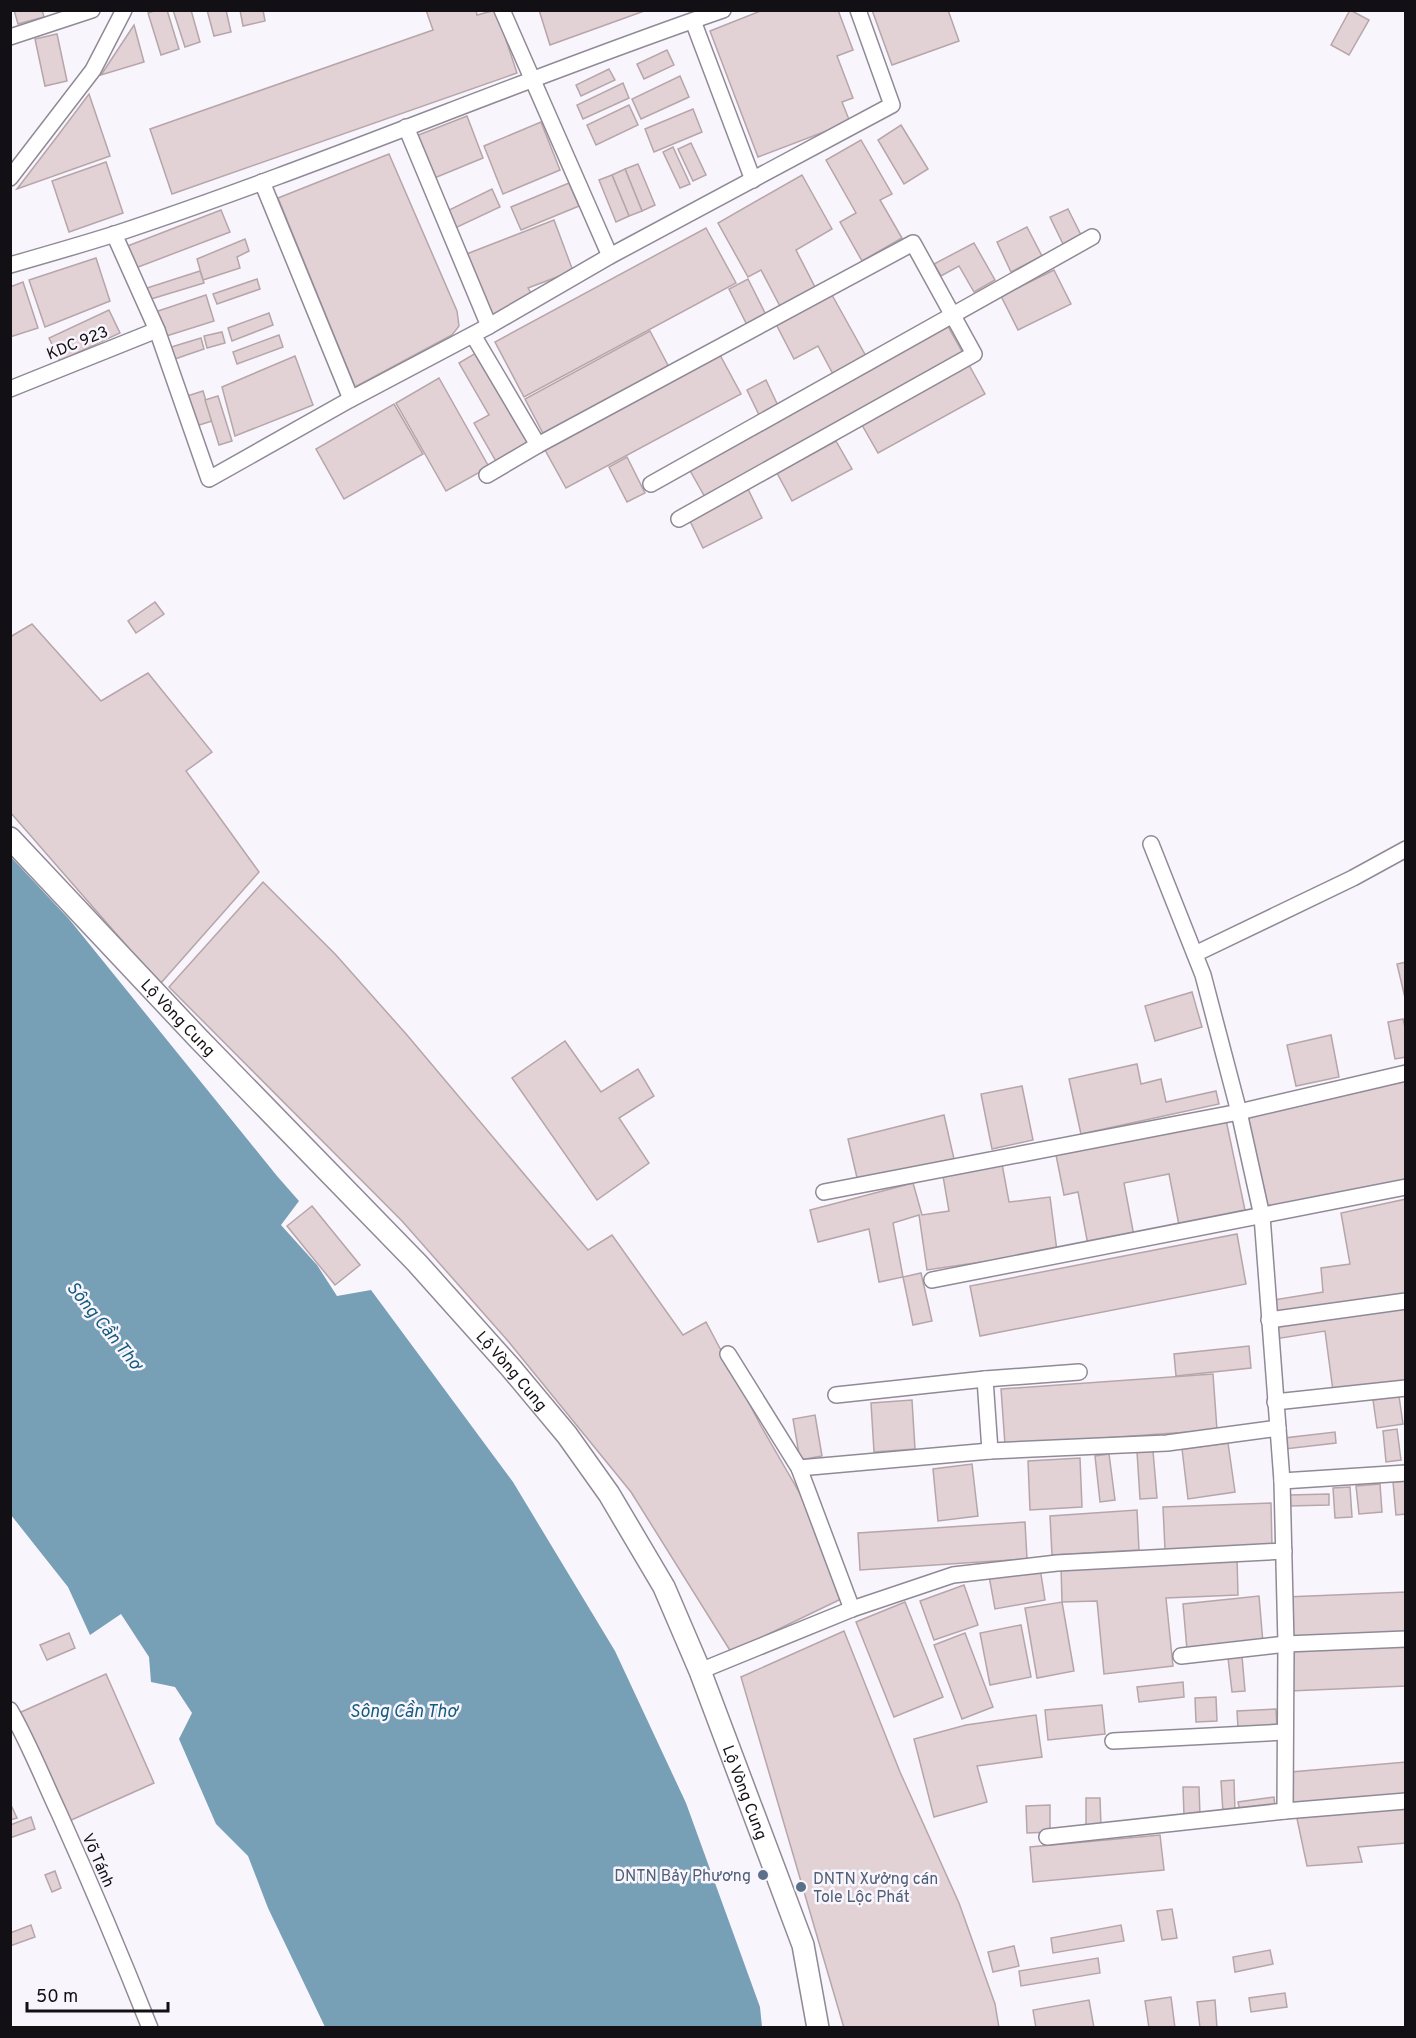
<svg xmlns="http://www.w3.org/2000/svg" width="1416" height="2038" viewBox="0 0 1416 2038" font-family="Overpass,sans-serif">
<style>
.water{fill:#77a0b7}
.building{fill:#e2d1d5;stroke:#b6a6aa;stroke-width:1.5}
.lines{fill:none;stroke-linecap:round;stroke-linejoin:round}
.street-casing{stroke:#908a96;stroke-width:18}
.secondary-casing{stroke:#908a96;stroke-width:24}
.street{stroke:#fff;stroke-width:15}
.secondary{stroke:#fff;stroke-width:21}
.service-dot{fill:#5c6f8a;stroke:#f9f5fd;stroke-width:2}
.labels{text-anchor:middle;stroke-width:5;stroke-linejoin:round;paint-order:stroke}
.street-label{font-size:16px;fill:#131015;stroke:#f9f5fd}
.service-label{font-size:16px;fill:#4e5e75;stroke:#f9f5fd;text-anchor:end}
.water-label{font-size:18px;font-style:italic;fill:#135c7d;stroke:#f9f5fd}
</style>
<rect width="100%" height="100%" fill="#f9f5fd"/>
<polygon class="water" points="10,856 69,919 277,1176 299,1201 281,1225 317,1265 337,1296 371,1290 513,1482 615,1651 686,1803 760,2007 762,2027 325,2027 268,1908 248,1856 216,1824 179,1739 192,1713 175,1687 151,1682 149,1657 121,1614 90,1635 68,1587 11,1515"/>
<g class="building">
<polygon points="14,10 42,10 44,17 18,24"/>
<polygon points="157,10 167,10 179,49 161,55 148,13"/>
<polygon points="173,10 191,10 200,42 185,47"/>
<polygon points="207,10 226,10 231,32 214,36"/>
<polygon points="240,10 263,10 265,21 243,26"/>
<polygon points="426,10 476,10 477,15 496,10 517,73 172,194 150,129 433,30"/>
<polygon points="539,10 647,10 550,45"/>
<polygon points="763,10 838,10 853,50 837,56 853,98 842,102 850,122 758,157 710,31"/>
<polygon points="872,10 948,10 959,41 892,65"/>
<polygon points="1350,10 1369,20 1349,55 1331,45"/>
<polygon points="134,25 144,62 101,75"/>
<polygon points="57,34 67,81 45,86 35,39"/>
<polygon points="667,50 674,65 644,79 637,64"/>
<polygon points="609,69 615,80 581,96 576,85"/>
<polygon points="680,76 689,97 641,119 632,99"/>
<polygon points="623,83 629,98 583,119 577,105"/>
<polygon points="89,94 110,156 17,189 56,138"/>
<polygon points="629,105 638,125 596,145 587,125"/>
<polygon points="693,109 702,132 654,152 645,129"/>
<polygon points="467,116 483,158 432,179 416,136"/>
<polygon points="541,122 560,170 503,194 484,146"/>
<polygon points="901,125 928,169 904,184 878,140"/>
<polygon points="861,140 892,194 880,200 902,238 862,261 840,222 856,213 826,160"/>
<polygon points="691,143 706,175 693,181 678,149"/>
<polygon points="673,147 690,184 680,188 663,152"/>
<polygon points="389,154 457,311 459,326 452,335 355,387 278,198"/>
<polygon points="106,162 123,213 69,232 52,181"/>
<polygon points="638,164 655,205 642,211 625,169"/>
<polygon points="625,169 642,211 629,216 612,175"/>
<polygon points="612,175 629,216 616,222 599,180"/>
<polygon points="802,175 832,229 796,250 817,291 782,310 761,270 748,277 718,223"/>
<polygon points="569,183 579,206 521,230 511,207"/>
<polygon points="492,189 500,207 453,229 445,212"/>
<polygon points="1068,209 1081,235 1063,244 1050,217"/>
<polygon points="221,210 230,232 133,269 125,247"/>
<polygon points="554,220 573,271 528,288 532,295 489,317 464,255"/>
<polygon points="1027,227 1042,256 1011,272 997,242"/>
<polygon points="706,228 736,283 524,397 495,342"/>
<polygon points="245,239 249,251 237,257 240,268 203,280 197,259"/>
<polygon points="974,243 995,280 974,292 959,266 941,276 934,264"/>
<polygon points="96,258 110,301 45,327 29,280"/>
<polygon points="1054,270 1071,304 1018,330 1001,296"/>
<polygon points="200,271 204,283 151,299 147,288"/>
<polygon points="257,279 260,289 217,304 213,294"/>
<polygon points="748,279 767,317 748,327 729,289"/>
<polygon points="23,282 38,328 10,337 10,287"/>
<polygon points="206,295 214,321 160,338 152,313"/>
<polygon points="832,295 867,358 834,376 818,346 794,359 776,324"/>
<polygon points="109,310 120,333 60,361 49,338"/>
<polygon points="269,313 273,325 232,341 228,328"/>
<polygon points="946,323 964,355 706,499 688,467"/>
<polygon points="650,331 671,371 546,439 525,399"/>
<polygon points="222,332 225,343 207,348 204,336"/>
<polygon points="279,335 283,347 237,364 233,352"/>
<polygon points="201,338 204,349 172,360 168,348"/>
<polygon points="481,350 534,442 497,463 474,423 489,415 459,363"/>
<polygon points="720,355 741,394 566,488 545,450"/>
<polygon points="295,356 313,405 235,436 222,387"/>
<polygon points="969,365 985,394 878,453 862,425"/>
<polygon points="439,378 489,467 446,491 396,403"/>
<polygon points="766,380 779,408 760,417 747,390"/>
<polygon points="203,391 212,421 193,427 184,397"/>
<polygon points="218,396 232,441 219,445 205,400"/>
<polygon points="394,404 423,454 344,499 316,449"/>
<polygon points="836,441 852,469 792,501 777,473"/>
<polygon points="627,457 645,493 627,502 609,467"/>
<polygon points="748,489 762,518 703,548 689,519"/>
<polygon points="155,602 164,614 136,633 128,621"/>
<polygon points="32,624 101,701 148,673 212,752 186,771 259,872 160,984 10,812 10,637"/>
<polygon points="263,882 336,955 407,1035 588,1250 612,1235 683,1335 706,1322 761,1426 810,1511 843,1598 731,1652 631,1492 508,1341 402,1221 169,987"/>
<polygon points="1406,962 1406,1002 1397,964"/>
<polygon points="1192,992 1202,1027 1155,1041 1145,1006"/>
<polygon points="1403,1019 1406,1032 1406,1057 1395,1059 1388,1022"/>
<polygon points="1331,1035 1339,1077 1296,1086 1287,1045"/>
<polygon points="565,1041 601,1092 638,1069 654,1096 619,1118 649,1163 597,1200 512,1078"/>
<polygon points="1137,1064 1141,1084 1161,1079 1166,1102 1216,1091 1219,1104 1081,1134 1069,1079"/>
<polygon points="1406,1081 1406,1181 1269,1212 1246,1117"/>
<polygon points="1022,1086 1033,1140 992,1149 981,1094"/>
<polygon points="944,1115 954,1159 858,1182 848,1139"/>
<polygon points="1226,1120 1245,1210 1179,1225 1169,1174 1124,1183 1134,1236 1088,1245 1078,1192 1064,1195 1056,1155"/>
<polygon points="1002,1164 1009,1202 1050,1197 1057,1251 927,1270 919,1215 893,1223 903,1277 879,1282 869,1229 818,1242 810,1210 913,1183 922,1215 949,1211 943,1176"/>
<polygon points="1406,1199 1406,1296 1275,1314 1273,1300 1323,1292 1321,1268 1350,1264 1341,1213"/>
<polygon points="312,1206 360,1265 335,1285 287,1226"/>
<polygon points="1237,1234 1246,1284 980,1336 970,1286"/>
<polygon points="921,1273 932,1321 913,1325 903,1277"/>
<polygon points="1406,1306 1406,1384 1333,1391 1325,1331 1275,1339 1274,1326"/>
<polygon points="1249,1346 1251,1368 1176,1376 1174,1354"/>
<polygon points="1213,1374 1217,1430 1005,1445 1001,1389"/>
<polygon points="1399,1396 1403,1424 1377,1428 1373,1400"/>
<polygon points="912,1400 915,1449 874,1452 871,1403"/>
<polygon points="815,1415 822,1456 800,1460 793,1419"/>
<polygon points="1397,1429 1401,1460 1386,1462 1383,1431"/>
<polygon points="1335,1432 1336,1443 1285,1449 1284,1438"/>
<polygon points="1228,1443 1235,1492 1188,1499 1182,1449"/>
<polygon points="1153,1451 1157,1498 1140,1499 1137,1452"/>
<polygon points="1109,1454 1115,1500 1100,1502 1095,1456"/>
<polygon points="1080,1458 1082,1507 1030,1510 1028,1461"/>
<polygon points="972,1464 978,1516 938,1521 933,1469"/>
<polygon points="1406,1481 1406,1514 1396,1515 1393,1482"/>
<polygon points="1380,1484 1382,1512 1359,1514 1356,1486"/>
<polygon points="1350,1487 1352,1517 1335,1518 1333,1488"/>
<polygon points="1329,1494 1329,1505 1289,1506 1289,1495"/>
<polygon points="1271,1503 1272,1546 1165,1550 1163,1507"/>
<polygon points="1137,1510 1139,1550 1052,1555 1050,1516"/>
<polygon points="1025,1522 1027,1559 860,1570 858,1533"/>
<polygon points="1237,1558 1238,1595 1166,1598 1173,1666 1104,1674 1097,1601 1062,1602 1061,1565"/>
<polygon points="1040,1568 1045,1600 995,1609 989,1576"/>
<polygon points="964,1585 978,1625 934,1640 920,1601"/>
<polygon points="1406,1592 1406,1638 1288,1642 1286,1597"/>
<polygon points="1259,1596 1263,1643 1187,1650 1183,1604"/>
<polygon points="905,1602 943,1697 894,1717 856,1622"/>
<polygon points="1062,1602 1074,1671 1037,1678 1025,1608"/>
<polygon points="1021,1625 1031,1677 990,1685 980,1633"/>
<polygon points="844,1631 900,1772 959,1903 995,2004 999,2028 844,2028 741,1677"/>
<polygon points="69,1633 75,1648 47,1660 40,1645"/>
<polygon points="965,1633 993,1707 962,1719 934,1645"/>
<polygon points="1406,1640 1406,1686 1290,1691 1288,1645"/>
<polygon points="1242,1656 1245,1691 1232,1692 1228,1658"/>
<polygon points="106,1674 154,1783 67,1822 19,1713"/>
<polygon points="1183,1682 1184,1697 1139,1702 1137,1687"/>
<polygon points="1216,1697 1217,1721 1196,1722 1195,1698"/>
<polygon points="1102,1705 1105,1734 1048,1740 1045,1710"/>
<polygon points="1276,1709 1277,1727 1238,1728 1237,1711"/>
<polygon points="1036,1715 1042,1757 977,1766 987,1802 934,1817 914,1739 966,1725"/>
<polygon points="1406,1762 1406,1799 1294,1809 1291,1772"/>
<polygon points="1234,1780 1235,1813 1223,1813 1221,1781"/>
<polygon points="1183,1787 1199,1787 1200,1816 1184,1816"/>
<polygon points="1274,1797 1275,1808 1240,1813 1238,1802"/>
<polygon points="1086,1798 1100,1798 1101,1826 1086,1827"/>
<polygon points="10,1803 17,1818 10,1820"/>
<polygon points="1050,1805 1050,1832 1027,1833 1026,1806"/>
<polygon points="1406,1806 1406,1843 1358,1847 1362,1862 1307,1866 1296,1814"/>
<polygon points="31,1817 35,1829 10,1838 10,1825"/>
<polygon points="1160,1835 1164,1870 1033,1882 1030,1847"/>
<polygon points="55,1871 61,1888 52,1892 45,1875"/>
<polygon points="1172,1909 1177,1938 1162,1940 1157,1911"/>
<polygon points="31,1925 35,1937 10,1946 10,1933"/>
<polygon points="1121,1925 1124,1941 1053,1953 1051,1938"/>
<polygon points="1014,1946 1019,1966 993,1972 988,1952"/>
<polygon points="1270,1950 1273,1964 1235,1972 1233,1957"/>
<polygon points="1098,1958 1100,1973 1021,1986 1019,1971"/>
<polygon points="1285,1993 1287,2007 1251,2012 1249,1998"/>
<polygon points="1171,1997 1175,2028 1149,2028 1145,2001"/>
<polygon points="1089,2000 1094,2028 1036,2028 1033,2010"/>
<polygon points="1215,2000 1217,2028 1200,2028 1197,2002"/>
</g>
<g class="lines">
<defs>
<g id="street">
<polyline points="502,10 610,256"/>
<polyline points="693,21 753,180"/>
<polyline points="10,37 92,10"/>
<polyline points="406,127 489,326"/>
<polyline points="10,178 93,70 124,10"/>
<polyline points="262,182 351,399"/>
<polyline points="114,234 157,330 209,479 351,399 489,326 610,256 892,105 858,10"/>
<path d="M10 265C45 255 80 245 115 234 320 166 519 80 723 10"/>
<polyline points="473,335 538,445"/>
<polyline points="10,389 157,330"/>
<polyline points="487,475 538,445 913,243 974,354 679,519"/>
<polyline points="651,484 1092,237"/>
<polyline points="1151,844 1203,975 1239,1112 1262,1216 1282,1481 1286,1644 1285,1811"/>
<polyline points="1195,954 1353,878 1406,849"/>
<polyline points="824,1192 1239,1112 1406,1073"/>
<polyline points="932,1280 1406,1187"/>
<polyline points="1269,1320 1406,1301"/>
<polyline points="728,1354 799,1468 852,1609"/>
<polyline points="985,1379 990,1451"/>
<polyline points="836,1395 985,1379 1079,1372"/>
<polyline points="1275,1402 1406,1388"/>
<polyline points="799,1468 990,1451 1167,1443 1278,1428"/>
<polyline points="1282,1481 1406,1473"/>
<polyline points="1181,1656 1286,1644 1406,1639"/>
<polyline points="700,1671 852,1609 953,1575 1057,1563 1284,1551"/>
<path d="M10 1710C29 1743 43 1779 59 1813 91 1884 121 1955 150 2028"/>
<polyline points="1113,1741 1285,1732"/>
<polyline points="1047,1837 1285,1811 1406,1801"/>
</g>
<g id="secondary">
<path id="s1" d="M10 838 197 1037 417 1263 511 1368 567 1435 609 1494 664 1587 700 1671 803 1945 818 2028"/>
</g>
</defs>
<use href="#street" class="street-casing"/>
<use href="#secondary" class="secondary-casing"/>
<use href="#street" class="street"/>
<use href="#secondary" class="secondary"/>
</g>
<g class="service-dot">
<circle cx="763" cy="1875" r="6"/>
<circle cx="801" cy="1887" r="6"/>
</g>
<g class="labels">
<g class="street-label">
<text transform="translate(77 342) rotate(-22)" y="6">KDC 923</text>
<text dy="6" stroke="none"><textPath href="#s1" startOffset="246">Lộ Vòng Cung</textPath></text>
<text dy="6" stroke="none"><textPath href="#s1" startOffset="732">Lộ Vòng Cung</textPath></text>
<text dy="6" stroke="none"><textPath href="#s1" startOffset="1218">Lộ Vòng Cung</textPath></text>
<text transform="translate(99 1860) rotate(66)" y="6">Võ Tánh</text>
</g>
<g class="service-label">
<text x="751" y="1881">DNTN Bảy Phương</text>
<text x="813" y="1884" text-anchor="start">DNTN Xưởng cán<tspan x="813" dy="18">Tole Lộc Phát</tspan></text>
</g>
<g class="water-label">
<text transform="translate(105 1326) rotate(51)" y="6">Sông Cần Thơ</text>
<text x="404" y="1717">Sông Cần Thơ</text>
</g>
</g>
<rect width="1416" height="2038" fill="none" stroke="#131015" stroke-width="24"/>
<path d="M27 2002v9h141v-9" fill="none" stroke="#131015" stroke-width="3"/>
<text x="36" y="2002" font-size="18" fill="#131015" stroke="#f9f5fd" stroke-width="4.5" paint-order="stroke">50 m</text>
</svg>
